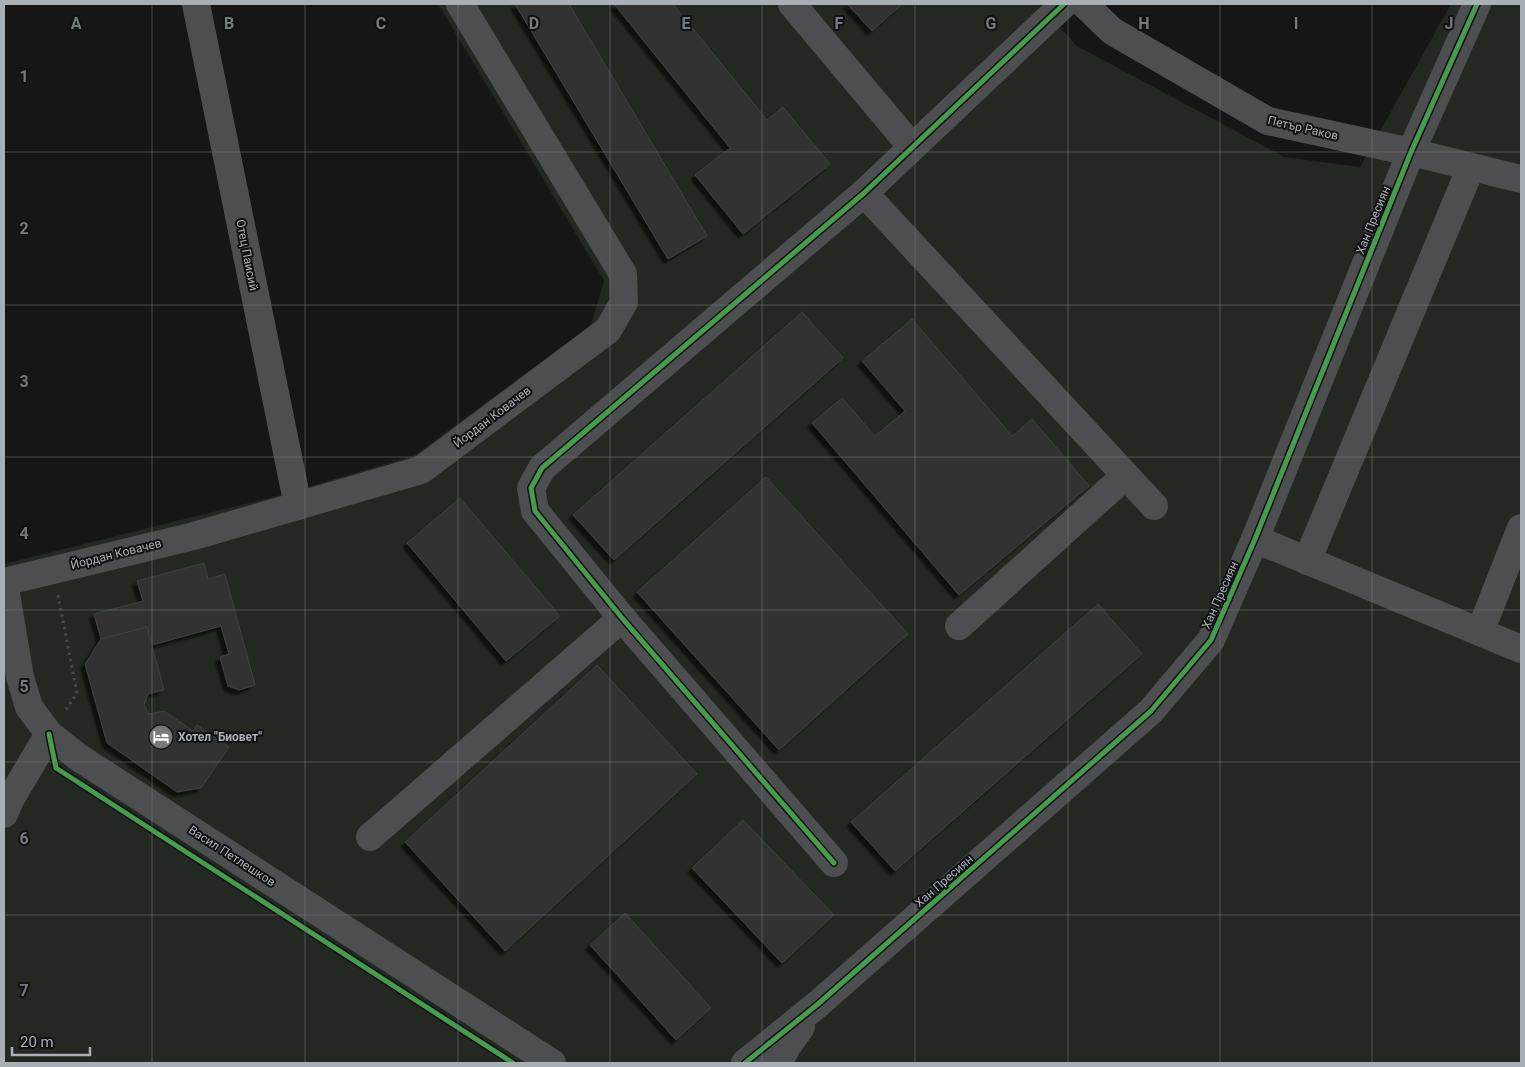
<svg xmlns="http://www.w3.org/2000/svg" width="1525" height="1067" viewBox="0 0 1525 1067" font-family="Roboto,sans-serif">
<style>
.green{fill:#242822}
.building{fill:#323333;stroke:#3f4042;filter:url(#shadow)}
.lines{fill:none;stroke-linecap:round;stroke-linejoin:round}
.path{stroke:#484a4b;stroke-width:3;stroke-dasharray:2.5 4;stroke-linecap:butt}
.minor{stroke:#4c4e4f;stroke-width:28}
.cycleway-casing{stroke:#101112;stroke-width:8}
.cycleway{stroke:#469c4c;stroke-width:5}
.grid{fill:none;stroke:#767a7d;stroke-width:1;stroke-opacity:0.55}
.labels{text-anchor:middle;stroke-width:4;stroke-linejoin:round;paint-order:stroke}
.street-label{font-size:12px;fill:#a9b0b5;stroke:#101112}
.poi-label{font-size:12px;font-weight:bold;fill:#a9b0b5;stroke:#101112;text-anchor:start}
.grid-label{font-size:16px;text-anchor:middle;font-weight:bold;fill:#767a7d;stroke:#101112;stroke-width:4;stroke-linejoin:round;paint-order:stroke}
</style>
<defs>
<filter id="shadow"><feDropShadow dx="-4.5" dy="4.5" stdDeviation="1" flood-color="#0009"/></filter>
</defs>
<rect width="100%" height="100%" fill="#161616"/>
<polygon class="green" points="438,4 1039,4 1077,46 1284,157 1360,167 1451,4 1521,4 1521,1063 4,1063 4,564 281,495 415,455 591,325 604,281"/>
<g class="building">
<polygon points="515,4 569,4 707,236 668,259"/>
<polygon points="614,4 673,4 767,120 783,107 830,164 743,234 695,175 730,148"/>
<polygon points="847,4 902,4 872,31"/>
<polygon points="802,312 843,358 614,560 573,515"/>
<polygon points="912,319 1012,436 1032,419 1089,486 959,595 812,423 842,398 875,436 905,411 862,361"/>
<polygon points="766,477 908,634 779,750 637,592"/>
<polygon points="460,498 560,616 506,661 407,543"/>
<polygon points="204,563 208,579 225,574 255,685 239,690 228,686 220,657 229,654 221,626 152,645 147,627 101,639 94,614 143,601 137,581"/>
<polygon points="1098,604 1142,654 895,871 851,822"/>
<polygon points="147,627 164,690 148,694 144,705 149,714 164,711 193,731 197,725 229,747 201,788 177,792 107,743 85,664 101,639"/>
<polygon points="597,665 697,774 505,951 405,842"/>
<polygon points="743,820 834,915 782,963 692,868"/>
<polygon points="625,913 711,1008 676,1040 590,945"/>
</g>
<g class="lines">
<polyline class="path" points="58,595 77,693 65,711"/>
<g class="minor">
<polyline points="196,4 298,506"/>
<polyline points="792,4 912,147"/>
<polyline points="1084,4 1112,31 1268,121 1411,152 1521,179"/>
<polyline points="864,193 1154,506"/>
<polyline points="1255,539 1521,649"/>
<polyline points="1307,561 1471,167"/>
<polyline points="4,582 194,536 421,470 608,330 624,302 623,274 460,4"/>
<polyline points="4,582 20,677 29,707 49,734 78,757 552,1063"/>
<polyline points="959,626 1125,476"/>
<polyline points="1480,632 1521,528"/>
<polyline points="4,814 11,798 49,734"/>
<polyline points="370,837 622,618"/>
<polyline points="834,863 622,618 535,511 531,488 542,468 864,193 1064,4"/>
<polyline points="745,1063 818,1004 1151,711 1211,640 1255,539 1411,152 1477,4"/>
<polyline points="778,1063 788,1045 801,1027"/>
</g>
<defs>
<g id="cycleway">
<polyline points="49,734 56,768 513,1063"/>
<polyline points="834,863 622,618 535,511 531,488 542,468 864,193 1064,4"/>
<polyline points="745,1063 818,1004 1151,711 1211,640 1255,539 1411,152 1477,4"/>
</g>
</defs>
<use href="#cycleway" class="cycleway-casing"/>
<use href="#cycleway" class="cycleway"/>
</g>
<path class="grid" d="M152 4V1063M305 4V1063M458 4V1063M610 4V1063M762 4V1063M915 4V1063M1068 4V1063M1220 4V1063M1372 4V1063M4 152H1521M4 305H1521M4 457H1521M4 610H1521M4 762H1521M4 915H1521"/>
<defs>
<symbol id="hotel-disc" viewBox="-11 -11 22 22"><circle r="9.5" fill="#767a7d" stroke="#101112"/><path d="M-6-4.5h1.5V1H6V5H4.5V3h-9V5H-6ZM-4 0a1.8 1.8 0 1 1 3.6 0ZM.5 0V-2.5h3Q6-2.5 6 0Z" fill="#fff"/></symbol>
</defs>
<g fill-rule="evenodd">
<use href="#hotel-disc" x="147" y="723" width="28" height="28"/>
</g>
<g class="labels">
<g class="street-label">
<text transform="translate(1303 128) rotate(13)" y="4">Петър Раков</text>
<text transform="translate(1373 220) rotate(-68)" y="4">Хан Пресиян</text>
<text transform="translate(247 255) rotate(79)" y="4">Отец Паисий</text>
<text transform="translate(492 417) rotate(-37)" y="4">Йордан Ковачев</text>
<text transform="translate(116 554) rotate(-14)" y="4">Йордан Ковачев</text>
<text transform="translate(1220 595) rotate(-66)" y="4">Хан Пресиян</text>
<text transform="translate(232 856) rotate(33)" y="4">Васил Петлешков</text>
<text transform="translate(944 881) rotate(-41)" y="4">Хан Пресиян</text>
</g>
<g class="poi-label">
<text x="178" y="741">Хотел "Биовет"</text>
</g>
</g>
<g class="grid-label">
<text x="76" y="29">A</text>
<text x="229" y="29">B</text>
<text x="381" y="29">C</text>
<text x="534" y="29">D</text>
<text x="686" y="29">E</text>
<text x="839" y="29">F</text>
<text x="991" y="29">G</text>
<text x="1144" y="29">H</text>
<text x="1296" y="29">I</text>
<text x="1449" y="29">J</text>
<text x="24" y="82">1</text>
<text x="24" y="234">2</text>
<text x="24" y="387">3</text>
<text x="24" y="539">4</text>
<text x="24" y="692">5</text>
<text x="24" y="844">6</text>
<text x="24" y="996">7</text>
</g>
<rect width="1525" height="1067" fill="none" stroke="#a9b0b5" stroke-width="10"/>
<path d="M12 1047v8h78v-8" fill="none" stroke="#a9b0b5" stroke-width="2.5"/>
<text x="20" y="1047" font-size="15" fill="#a9b0b5" stroke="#101112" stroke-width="4" paint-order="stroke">20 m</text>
</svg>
